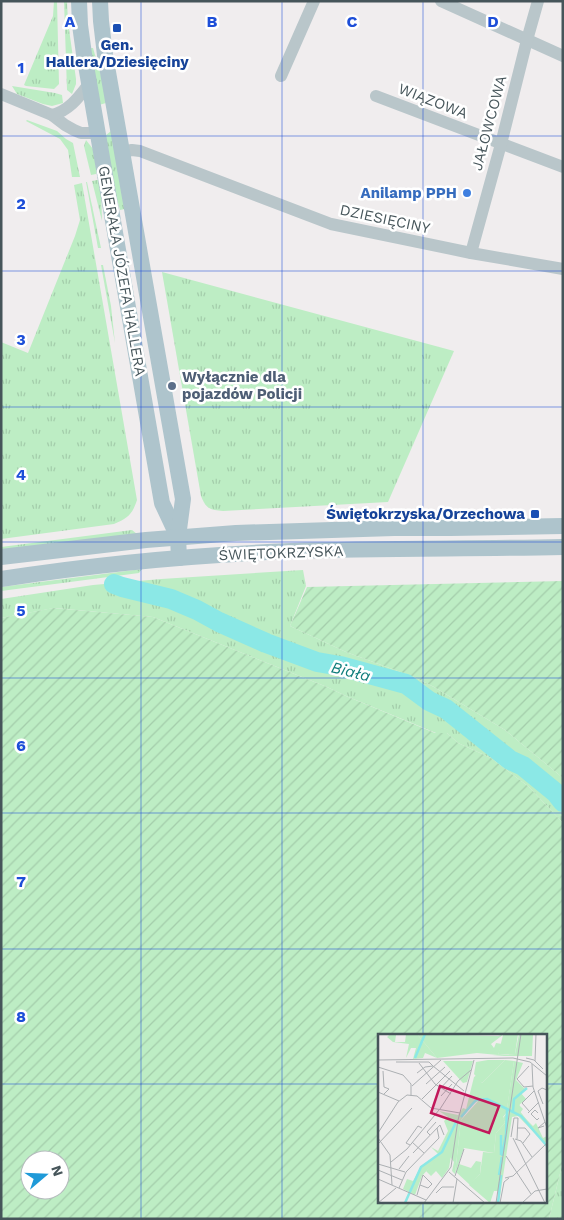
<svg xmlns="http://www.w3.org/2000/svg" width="564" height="1220" viewBox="0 0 564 1220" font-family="'Work Sans',sans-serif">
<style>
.grass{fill:url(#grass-tufts)}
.garden{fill:url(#garden-furrows);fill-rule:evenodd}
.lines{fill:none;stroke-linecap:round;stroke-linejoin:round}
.river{stroke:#8be8e6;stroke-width:20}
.minor{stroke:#b9c6ca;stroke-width:12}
.major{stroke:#aec4cc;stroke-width:16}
.grid{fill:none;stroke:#1d4ed8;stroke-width:1;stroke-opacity:0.55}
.transit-dot{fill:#1a4fb4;stroke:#fff;stroke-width:2}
.shop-dot{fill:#3f7fe0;stroke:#fff;stroke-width:2}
.service-dot{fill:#5c6f8a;stroke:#fff;stroke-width:2}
.labels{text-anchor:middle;stroke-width:5;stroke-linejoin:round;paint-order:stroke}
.transit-label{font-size:15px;font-weight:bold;fill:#164399;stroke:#fff}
.street-label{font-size:15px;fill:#46555a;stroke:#fff}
.shop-label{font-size:15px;font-weight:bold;fill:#366cbe;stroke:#fff;text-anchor:end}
.service-label{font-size:15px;font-weight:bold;fill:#4e5e75;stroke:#fff;text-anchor:start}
.water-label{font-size:16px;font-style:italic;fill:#117e7c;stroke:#fff}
.inset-river{fill:none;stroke:#8be8e6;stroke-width:2.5}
.inset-road{fill:none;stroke:#acb0b3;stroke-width:1}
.view{fill:#c2185b;fill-opacity:0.15;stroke:#c2185b;stroke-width:2.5}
.inset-edge{fill:none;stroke:#46555a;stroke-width:2.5}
.grid-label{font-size:16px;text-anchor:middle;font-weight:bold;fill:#1d4ed8;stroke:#fff;stroke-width:5;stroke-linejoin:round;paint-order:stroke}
</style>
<defs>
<pattern id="grass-tufts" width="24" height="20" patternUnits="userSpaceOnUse" patternTransform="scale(1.25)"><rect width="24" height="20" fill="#bdedc4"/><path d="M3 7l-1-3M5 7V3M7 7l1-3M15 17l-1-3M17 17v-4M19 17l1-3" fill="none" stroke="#a4cdab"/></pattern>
<pattern id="garden-furrows" width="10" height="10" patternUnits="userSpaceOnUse" patternTransform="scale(1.25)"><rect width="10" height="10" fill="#bdedc4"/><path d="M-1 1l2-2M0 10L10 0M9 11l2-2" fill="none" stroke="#a4cdab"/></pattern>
</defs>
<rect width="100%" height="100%" fill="#f0edee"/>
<g class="grass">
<polygon points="54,1 57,1 59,84 54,89 26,86 24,85 53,16"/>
<polygon points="64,1 67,1 68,22 76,79 76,84 72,94 67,90"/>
<polygon points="90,48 93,48 102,79 106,103 99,105"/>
<polygon points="12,86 55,93 62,95 63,103 52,106 43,104 17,94"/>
<polygon points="27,120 57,131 66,139 73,143 80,177 72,177 68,150 60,139 26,121"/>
<polygon points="111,131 125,209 120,210 116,195 105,136"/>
<polygon points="86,140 93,149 97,172 96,174 91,175 84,146"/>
<polygon points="97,180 99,180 101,190 102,221 92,181"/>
<polygon points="86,182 87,182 101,248 98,248"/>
<path d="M82 183 137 500C132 515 128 518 114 524L1 539V342L28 353 75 236 80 220 74 185Z"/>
<polygon points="101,265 103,265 111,306 115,343"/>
<path d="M162 272 454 351 388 502 223 511C210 510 206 509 201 496Z"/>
<polygon points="132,530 137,534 1,551 1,547"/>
<polygon points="142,569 139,573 1,591 1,587"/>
<polygon points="303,570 306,586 290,626 346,652 414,677 434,687 505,730 563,778 563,823 529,787 491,758 458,743 447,733 436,733 346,696 327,687 153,617 54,608 1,618 1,599 93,585 161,579"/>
<polygon points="563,1161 563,1219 549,1219"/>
</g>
<g class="garden">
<polygon points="563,581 563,778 505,730 434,687 414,677 346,652 290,626 307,587"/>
<path d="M53 608 153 617 327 687 346 696 435 733H447L458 743 491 758 529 787 563 823V1161L549 1219H1V618ZM379 1035H545V1201H379ZM30 1160H60V1190H30Z"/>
</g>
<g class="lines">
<polyline class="river" points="114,584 122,587 171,599 197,610 219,622 266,643 317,662 340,666 406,684 429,701 446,709 510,760 523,766 556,793 563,802"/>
<g class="minor">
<polyline points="441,1 563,56"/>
<polyline points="281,76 314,1"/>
<polyline points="1,94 52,115 65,125 74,130 81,133 97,133"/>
<polyline points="376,96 563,167"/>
<path d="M52 115C69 111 79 97 89 84"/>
<polyline points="122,152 132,150 140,151 331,224 471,253 563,269"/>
<polyline points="471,253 501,144 527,40 538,1"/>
</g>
<g class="major">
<polyline points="79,1 80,25 84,54 162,503 178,537"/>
<polyline points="100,1 101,21 105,55 183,499 178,537 179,558"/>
<polyline points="1,557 146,540 236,533 394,528 451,528 563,526"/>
<path d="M1 579C97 564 194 555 291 551 381 548 472 549 563 547"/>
</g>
</g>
<path class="grid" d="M141 1V1219M282 1V1219M423 1V1035M1 136H563M1 271H563M1 407H563M1 542H563M1 678H563M1 813H563M1 949H563M1 1084H379M545 1084H563M423 1201V1219"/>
<g class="transit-dot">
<rect x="112" y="23" width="10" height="10" rx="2.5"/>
<rect x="530" y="509" width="10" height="10" rx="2.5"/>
</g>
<circle class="shop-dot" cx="467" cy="193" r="5"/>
<circle class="service-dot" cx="172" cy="386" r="5"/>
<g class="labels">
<g class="transit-label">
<text x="117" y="50">Gen.<tspan x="117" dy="17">Hallera/Dziesięciny</tspan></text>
<text x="525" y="519" text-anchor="end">Świętokrzyska/Orzechowa</text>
</g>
<g class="street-label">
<text transform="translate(433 101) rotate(21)" y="5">WIĄZOWA</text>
<text transform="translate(489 123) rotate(-75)" y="5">JAŁOWCOWA</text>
<text transform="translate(385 219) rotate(12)" y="5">DZIESIĘCINY</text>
<text transform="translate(122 271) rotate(80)" y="5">GENERAŁA JÓZEFA HALLERA</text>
<text transform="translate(281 553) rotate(-2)" y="5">ŚWIĘTOKRZYSKA</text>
</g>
<g class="shop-label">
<text x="457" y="198">Anilamp PPH</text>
</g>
<g class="service-label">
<text x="182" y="382">Wyłącznie dla<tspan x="182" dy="17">pojazdów Policji</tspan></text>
</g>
<g class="water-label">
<text transform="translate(351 671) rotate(14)" y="6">Biała</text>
</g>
</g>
<g transform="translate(378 1034)">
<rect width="169" height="169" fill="#f0edee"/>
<path d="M12 0 18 1 17 8H27L28 0H39L59 24 47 19 45 24 35 25 38 14H33L28 24 31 10 15 8 9 3ZM141 0H155L154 22H114L137 20ZM136 27 145 29 138 46 147 55 143 59 148 65 141 71 145 75 142 79 155 92 158 89 165 104 169 102V107L166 109 140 82 134 83 121 169 120 157H116L112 169 91 151 102 140 105 118 116 119 118 99 127 89 125 84 129 79 103 65 95 69 83 86 77 140 74 137 76 128 67 116 44 142 37 161 25 155 29 145 35 147 43 132 61 121 53 113 60 117 70 97 66 87 70 83 61 77 80 81 85 74 88 75 102 64 129 74Z" fill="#bdedc4"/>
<path d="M39 0 120 2 126 0 113 10 116 14 118 9 124 10 120 21 99 19 59 24ZM110 26H127L104 49 96 40 98 28ZM65 27H95L89 48 85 49ZM136 59H143L141 76 163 104 140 81Z" fill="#bdedc4"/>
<path d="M140 0 137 20 120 21 125 1ZM127 26 136 27 129 75 104 64 88 75 96 43 99 41 104 49ZM102 65 129 78 125 83 127 89 118 99 116 119 86 114 77 140 83 86ZM98 127 103 128 102 140 92 151 78 138 81 130 93 134Z" fill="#bdedc4"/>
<path d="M69 112 74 116 71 134 64 144 58 137 53 142 48 137Z" fill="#bdedc4"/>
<path class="inset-river" d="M37 24 47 0M135 77 136 65 149 54M83 83 98 66 109 65 143 82 169 112M128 100 129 76M123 121V101M124 122 128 100M121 141 124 123M27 169 43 133 64 118 78 88M120 169 123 141"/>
<path class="inset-road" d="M148 24 156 26 165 35M0 26 135 24 152 28 169 42M157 27 158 0M18 28H51L55 32M41 29 57 50 73 60M154 30 155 53 169 94M151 32 139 45 146 53 155 52M0 33 25 41 33 50V62M5 37 6 53 11 55 6 60M39 39 47 33 55 32 86 57M48 50 67 33M34 52 63 26M0 58 21 67M59 58 74 42M63 62 74 50M44 65 72 37M165 70 160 57 164 54 169 56M62 75 80 47 93 36M151 77 144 69 156 57M150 79 161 68M160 79 157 76 153 80 159 86 161 84M166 92 160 94 167 88M140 94H147L152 100 145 109M0 99 20 68 29 61 39 62 53 74 82 79M52 101 49 98 58 88M133 103 136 84H140L139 105M0 104 12 121 14 151M135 104 167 169M137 105 143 107 154 123M34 108 46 119M0 110 34 74M32 111 28 109 40 92 44 94M35 119 62 91 66 101M128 122 153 160M13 128 29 115 61 76M0 130 27 138M21 135 31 122M0 136 24 146M71 138 107 169M77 142 86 115M127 144 135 142 169 109M0 145 48 166M21 154 28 138 61 104 59 94M58 159 64 153H76M39 161 44 144 45 141 54 150 50 154 42 151M0 169 18 154M46 169 73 133 80 86 96 26M75 169 79 145M118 169 143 0M122 169 126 148 131 144M144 169 157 157 169 155"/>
<path class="view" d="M62 52 121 72 111 99 53 79Z"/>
<rect width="169" height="169" class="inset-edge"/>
</g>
<g class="grid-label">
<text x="70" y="27">A</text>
<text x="212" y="27">B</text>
<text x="352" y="27">C</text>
<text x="493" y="27">D</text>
<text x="21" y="73">1</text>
<text x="21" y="209">2</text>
<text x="21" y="345">3</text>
<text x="21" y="480">4</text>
<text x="21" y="616">5</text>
<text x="21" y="751">6</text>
<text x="21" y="887">7</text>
<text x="21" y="1022">8</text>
</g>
<rect width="564" height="1220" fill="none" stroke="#46555a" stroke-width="5"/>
<g transform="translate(45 1175) rotate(71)"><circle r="24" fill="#ffffff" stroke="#b5bbbd"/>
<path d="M0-4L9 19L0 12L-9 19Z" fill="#1f9ad8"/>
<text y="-8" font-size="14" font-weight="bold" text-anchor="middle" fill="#46555a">N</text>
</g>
</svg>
